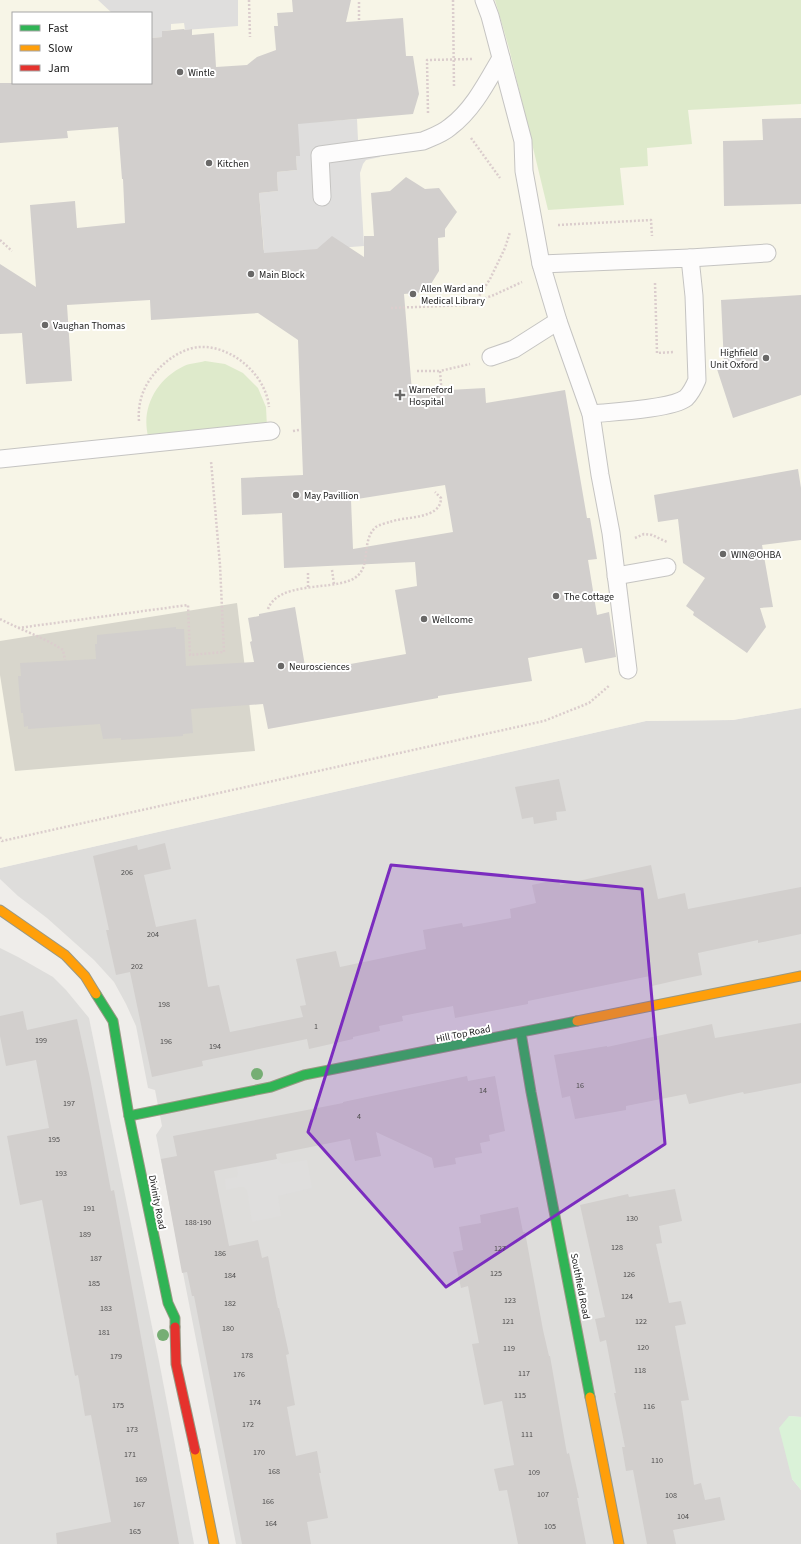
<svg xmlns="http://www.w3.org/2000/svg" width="801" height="1544" viewBox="0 0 801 1544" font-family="'Source Sans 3',sans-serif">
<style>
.residential{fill:#dedddb}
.education{fill:#f7f5e7;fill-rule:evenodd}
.construction{fill:#d8d6cc}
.grass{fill:#deeacb}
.park{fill:#daf2d8}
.parking{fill:#dfdedd}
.building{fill:#d2cfcd;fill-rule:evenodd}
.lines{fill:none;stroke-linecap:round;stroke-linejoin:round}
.lane-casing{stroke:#c5c4c2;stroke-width:19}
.fast-casing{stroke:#999883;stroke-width:11}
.slow-casing{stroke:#999883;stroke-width:11}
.jam-casing{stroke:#999883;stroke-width:11}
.path{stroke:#dbcdcd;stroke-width:2.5;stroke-dasharray:2 2;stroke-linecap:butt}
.lane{stroke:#fdfcfc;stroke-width:17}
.fast{stroke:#30b455;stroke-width:9}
.slow{stroke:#ff9f0a;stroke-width:9}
.jam{stroke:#e5322d;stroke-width:9}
.tree{fill:#76ae74}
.marked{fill:#7b2cbf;fill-opacity:0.2;stroke:#7b2cbf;stroke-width:3;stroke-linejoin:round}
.poi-dot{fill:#696867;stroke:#fff;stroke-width:1.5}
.labels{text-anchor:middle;stroke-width:4;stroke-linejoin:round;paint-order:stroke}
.number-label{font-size:8px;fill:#4d4c4c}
.poi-label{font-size:10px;fill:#212121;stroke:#fff;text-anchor:start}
.street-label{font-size:10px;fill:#212121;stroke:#fff}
</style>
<rect width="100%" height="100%" fill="#efedea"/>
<g class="residential">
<polygon points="801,708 801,1417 789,1416 792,1479 801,1490 801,1544 236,1544 156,1135 162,1126 155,1090 148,1088 136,1026 126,1004 114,982 94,960 47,918 18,896 0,879 0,868 646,721 733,720"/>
<polygon points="0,948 18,957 53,977 66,990 89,1018 159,1361 194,1544 0,1544"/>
</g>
<path class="education" d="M0 0H801V708L733 720 646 721 0 868ZM13 13H151V83H13Z"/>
<polygon class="construction" points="237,603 255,751 15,771 0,675 0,641"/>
<g class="grass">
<polygon points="495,0 801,0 801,104 688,110 692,144 647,148 648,166 620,168 624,205 548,210 509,48"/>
<path d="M205 361 225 364 243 373 258 388 266 407 267 427 148 436C141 407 157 379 184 366 190 363 198 363 205 361Z"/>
</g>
<polygon class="park" points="789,1416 801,1417 801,1490 792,1479 779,1428"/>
<g class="parking">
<polygon points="98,0 238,0 238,26 185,30 184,23 171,24 171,30 162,31 162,37 151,38 151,13 112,13"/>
<polygon points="293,117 300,123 357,119 358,140 378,138 380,157 366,160 363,164 360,173 364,246 246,255 264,250 259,193 278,191 277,172 297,170"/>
<polygon points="277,1159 282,1164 307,1160 312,1188 278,1196 281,1216 252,1222 247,1190 244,1187 240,1187 226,1190 225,1179 237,1177 238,1174 237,1167"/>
</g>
<g class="building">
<path d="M292 0H351L346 22 403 18 406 56H413L419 94 413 114 298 124 300 156H296L297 170 277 172 278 191 259 193 264 253 317 249 332 236 364 257V236H374L371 193 390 191 406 177 425 189 439 188 457 212 445 229V237L438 238 439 271 426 292 404 294 412 392 485 388 486 403 565 390 587 518H590L597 559 588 560 597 615 609 612 616 657 585 663 582 648 528 658 532 681 438 696V698L268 729 263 704 191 709 193 733 183 734V736L121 740V738L103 739 100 724 28 729V726L24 727 23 713H21L18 676H21L20 663 96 659 95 644H97V635L176 627V629H184L186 666 254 662 250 642 252 641 248 618 259 616V614L295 607 306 672 406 654 395 590 417 586 415 562 284 568 282 513 242 515 241 478 303 475 298 340 258 313 151 320 150 300 67 305 72 381 26 384 22 333 0 334V264L36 287 30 205 75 201 77 228 125 223 123 179H122L118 127 67 131 68 138 0 143V83H151V38L162 37V31L184 29 185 30 192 29V35L214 33 216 67 247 65 257 57 276 50 274 26H278L277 13 293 12ZM445 485 453 532 353 549 351 500Z"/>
<polygon points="801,118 801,204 724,206 723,141 763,140 762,119"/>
<polygon points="801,295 801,395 733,418 716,366 724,364 721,300"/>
<polygon points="798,469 801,488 801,540 762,545 773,607 760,608 766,627 747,653 693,615 694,612 686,606 705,578 683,563 678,519 658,522 654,495"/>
<polygon points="559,779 566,811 556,812 557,820 534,824 533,817 522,819 515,787"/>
<polygon points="165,843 171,869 144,875 156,927 196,919 208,987 219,985 230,1032 303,1017 300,1006 306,1005 296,959 336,951 340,967 426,949 423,930 462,923 463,927 511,918 510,909 536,903 532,885 559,879 560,885 651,865 658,899 685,893 688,909 801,887 801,934 758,943 758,940 698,953 702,975 678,980 652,986 650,976 528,1001 528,1004 455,1018 453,1006 402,1016 403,1021 379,1026 380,1031 353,1037 353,1039 309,1049 307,1039 202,1061 203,1066 152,1077 130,972 116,975 106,930 109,930 93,856 137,845 138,850"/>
<polygon points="23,1011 27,1030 77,1019 90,1078 111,1191 114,1190 179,1544 57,1544 56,1533 111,1522 91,1415 85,1416 78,1375 75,1376 42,1200 20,1205 7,1136 49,1128 36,1060 6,1066 0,1036 0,1016"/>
<polygon points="801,1023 801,1083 744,1094 743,1092 689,1104 686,1094 626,1106 626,1110 575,1119 570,1096 562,1098 554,1055 607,1046 607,1047 712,1024 715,1038"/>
<polygon points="467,1076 468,1081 495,1076 505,1131 489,1135 490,1141 480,1143 482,1153 455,1158 456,1164 434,1168 432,1158 376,1132 381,1156 355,1161 350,1139 276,1154 277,1159 214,1171 229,1246 258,1240 262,1258 268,1256 278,1308 279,1308 289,1354 286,1355 295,1405 287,1407 296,1456 317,1451 321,1473 319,1473 328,1518 307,1522 311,1544 242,1544 194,1296 192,1296 187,1272 182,1273 161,1159 177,1156 173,1136 343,1103 343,1102"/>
<polygon points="675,1189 682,1221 659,1226 662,1243 656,1244 669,1303 681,1301 686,1324 675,1326 689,1400 681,1401 694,1485 701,1483 705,1500 720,1497 725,1520 673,1530 676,1544 647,1544 633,1470 626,1471 622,1447 625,1447 614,1393 616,1393 606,1340 600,1342 595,1319 605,1317 580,1205 628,1194 629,1197"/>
<polygon points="518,1207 523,1232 525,1232 543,1330 549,1356 550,1356 567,1454 569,1453 579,1498 577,1498 586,1544 518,1544 507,1490 499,1491 494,1469 514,1465 502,1401 484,1405 472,1344 479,1343 468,1286 461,1288 453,1252 463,1250 459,1227 481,1223 480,1215"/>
</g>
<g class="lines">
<defs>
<g id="lane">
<polyline points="484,0 490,16 523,141 524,171 541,264 558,321 591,414 600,475 611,533 628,670"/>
<path d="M322 197 320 155 423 141C432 137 442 134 450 127 473 110 487 82 501 58"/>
<polyline points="690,258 767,253"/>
<path d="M541 264 690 258 694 296 697 380C694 387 691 393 686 398 672 409 611 412 591 414"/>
<polyline points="491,357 514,349 558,321"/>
<polyline points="0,459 271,431"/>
<polyline points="616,576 667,567"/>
</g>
<g id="fast">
<polyline points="96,994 113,1021 129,1116 168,1303 175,1318 175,1327"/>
<polyline points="521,1033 531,1092 590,1397"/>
<polyline points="129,1116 271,1087 304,1075 577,1021"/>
</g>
<g id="slow">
<polyline points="0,910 65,955 85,976 96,994"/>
<polyline points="577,1021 801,976"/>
<polyline points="590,1397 619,1544"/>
<polyline points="195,1450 214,1544"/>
</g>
<polyline id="jam" points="175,1327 176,1364 195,1450"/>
</defs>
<use href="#lane" class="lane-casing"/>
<use href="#fast" class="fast-casing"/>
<use href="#slow" class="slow-casing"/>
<use href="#jam" class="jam-casing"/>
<g class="path">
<polyline points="249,0 250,37"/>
<polyline points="453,0 454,88"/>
<polyline points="359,20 359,0"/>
<polyline points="428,113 427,60 473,59"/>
<polyline points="471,138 500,178"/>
<polyline points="558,225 651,220 652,236"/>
<polyline points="0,240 12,251"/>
<polyline points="655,283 657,353 673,352"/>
<polyline points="477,301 494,295 522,282"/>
<polyline points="391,308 467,305 476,301 490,279 505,248 510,232"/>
<polyline points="417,371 440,371"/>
<polyline points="442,397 440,371 470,364"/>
<path d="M139 421C138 410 140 398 145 388 154 369 177 349 199 347 232 345 266 375 269 407"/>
<polyline points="293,431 299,430"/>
<polyline points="635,538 644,534 652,535 667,542"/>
<polyline points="332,570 334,584"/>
<polyline points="308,573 308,588"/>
<path d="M268 609C278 582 328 590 351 580 374 570 359 542 376 527 379 525 386 523 390 522 404 516 441 520 441 498L435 492"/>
<path d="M0 619C21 630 43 637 63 650L65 660"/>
<polyline points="18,628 188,605 190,655 224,652 220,565 211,461"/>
<polyline points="0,837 2,841 544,721 589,703 610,685"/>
</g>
<use href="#lane" class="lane"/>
<use href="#fast" class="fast"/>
<use href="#slow" class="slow"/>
<use href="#jam" class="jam"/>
</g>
<g class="tree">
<circle cx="257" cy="1074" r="6"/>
<circle cx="163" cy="1335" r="6"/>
</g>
<path class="marked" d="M391 865 642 889 665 1144 446 1287 308 1132Z"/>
<g class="poi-dot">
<circle cx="180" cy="72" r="4"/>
<circle cx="209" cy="163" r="4"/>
<circle cx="251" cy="274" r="4"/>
<circle cx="413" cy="294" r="4"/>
<circle cx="45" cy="325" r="4"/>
<circle cx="766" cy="358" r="4"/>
<path d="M398 389h4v4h4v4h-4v4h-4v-4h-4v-4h4z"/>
<circle cx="296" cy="495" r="4"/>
<circle cx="723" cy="554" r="4"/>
<circle cx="556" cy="596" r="4"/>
<circle cx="424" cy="619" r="4"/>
<circle cx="281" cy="666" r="4"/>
</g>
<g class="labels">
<g class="number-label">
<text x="127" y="875">206</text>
<text x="153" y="937">204</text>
<text x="137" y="969">202</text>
<text x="164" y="1007">198</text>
<text x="316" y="1029">1</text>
<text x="41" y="1043">199</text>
<text x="166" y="1044">196</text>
<text x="215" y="1049">194</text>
<text x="580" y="1088">16</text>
<text x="483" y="1093">14</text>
<text x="69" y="1106">197</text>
<text x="359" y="1119">4</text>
<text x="54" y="1142">195</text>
<text x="61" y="1176">193</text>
<text x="89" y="1211">191</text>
<text x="632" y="1221">130</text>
<text x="198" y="1225">188-190</text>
<text x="85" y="1237">189</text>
<text x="617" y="1250">128</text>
<text x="500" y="1251">127</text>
<text x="220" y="1256">186</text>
<text x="96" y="1261">187</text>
<text x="496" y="1276">125</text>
<text x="629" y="1277">126</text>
<text x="230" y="1278">184</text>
<text x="94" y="1286">185</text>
<text x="627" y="1299">124</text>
<text x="510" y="1303">123</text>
<text x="230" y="1306">182</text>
<text x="106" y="1311">183</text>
<text x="508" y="1324">121</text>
<text x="641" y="1324">122</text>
<text x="228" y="1331">180</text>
<text x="104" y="1335">181</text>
<text x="643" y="1350">120</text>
<text x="509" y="1351">119</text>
<text x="247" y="1358">178</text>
<text x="116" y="1359">179</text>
<text x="640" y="1373">118</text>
<text x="524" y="1376">117</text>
<text x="239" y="1377">176</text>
<text x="520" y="1398">115</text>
<text x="255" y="1405">174</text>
<text x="118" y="1408">175</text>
<text x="649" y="1409">116</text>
<text x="248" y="1427">172</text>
<text x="132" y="1432">173</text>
<text x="527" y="1437">111</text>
<text x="259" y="1455">170</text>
<text x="130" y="1457">171</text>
<text x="657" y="1463">110</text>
<text x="274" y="1474">168</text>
<text x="534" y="1475">109</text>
<text x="141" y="1482">169</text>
<text x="543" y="1497">107</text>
<text x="671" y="1498">108</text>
<text x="268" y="1504">166</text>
<text x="139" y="1507">167</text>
<text x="683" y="1519">104</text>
<text x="271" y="1526">164</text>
<text x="550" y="1529">105</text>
<text x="135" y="1534">165</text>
</g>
<g class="poi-label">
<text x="188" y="76">Wintle</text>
<text x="217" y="167">Kitchen</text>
<text x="259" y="278">Main Block</text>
<text x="421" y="292">Allen Ward and<tspan x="421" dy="12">Medical Library</tspan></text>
<text x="53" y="329">Vaughan Thomas</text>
<text x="758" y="356" text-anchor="end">Highfield<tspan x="758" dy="12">Unit Oxford</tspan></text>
<text x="409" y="393">Warneford<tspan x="409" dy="12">Hospital</tspan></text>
<text x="304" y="499">May Pavillion</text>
<text x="731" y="558">WIN@OHBA</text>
<text x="564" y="600">The Cottage</text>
<text x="432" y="623">Wellcome</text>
<text x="289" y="670">Neurosciences</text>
</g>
<g class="street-label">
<text transform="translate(463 1033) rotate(-11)" y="4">Hill Top Road</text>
<text transform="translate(158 1202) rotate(79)" y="4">Divinity Road</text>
<text transform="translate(581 1286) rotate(79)" y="4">Southfield Road</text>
</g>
</g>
<rect x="12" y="12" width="140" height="72" fill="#ffffff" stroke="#a6a6a6"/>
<rect x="20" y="25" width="20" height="6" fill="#30b455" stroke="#a6a6a6"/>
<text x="48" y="32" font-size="12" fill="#212121">Fast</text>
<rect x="20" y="45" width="20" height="6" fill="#ff9f0a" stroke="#a6a6a6"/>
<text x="48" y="52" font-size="12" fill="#212121">Slow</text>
<rect x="20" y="65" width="20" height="6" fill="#e5322d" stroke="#a6a6a6"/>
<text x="48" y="72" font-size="12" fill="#212121">Jam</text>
</svg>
